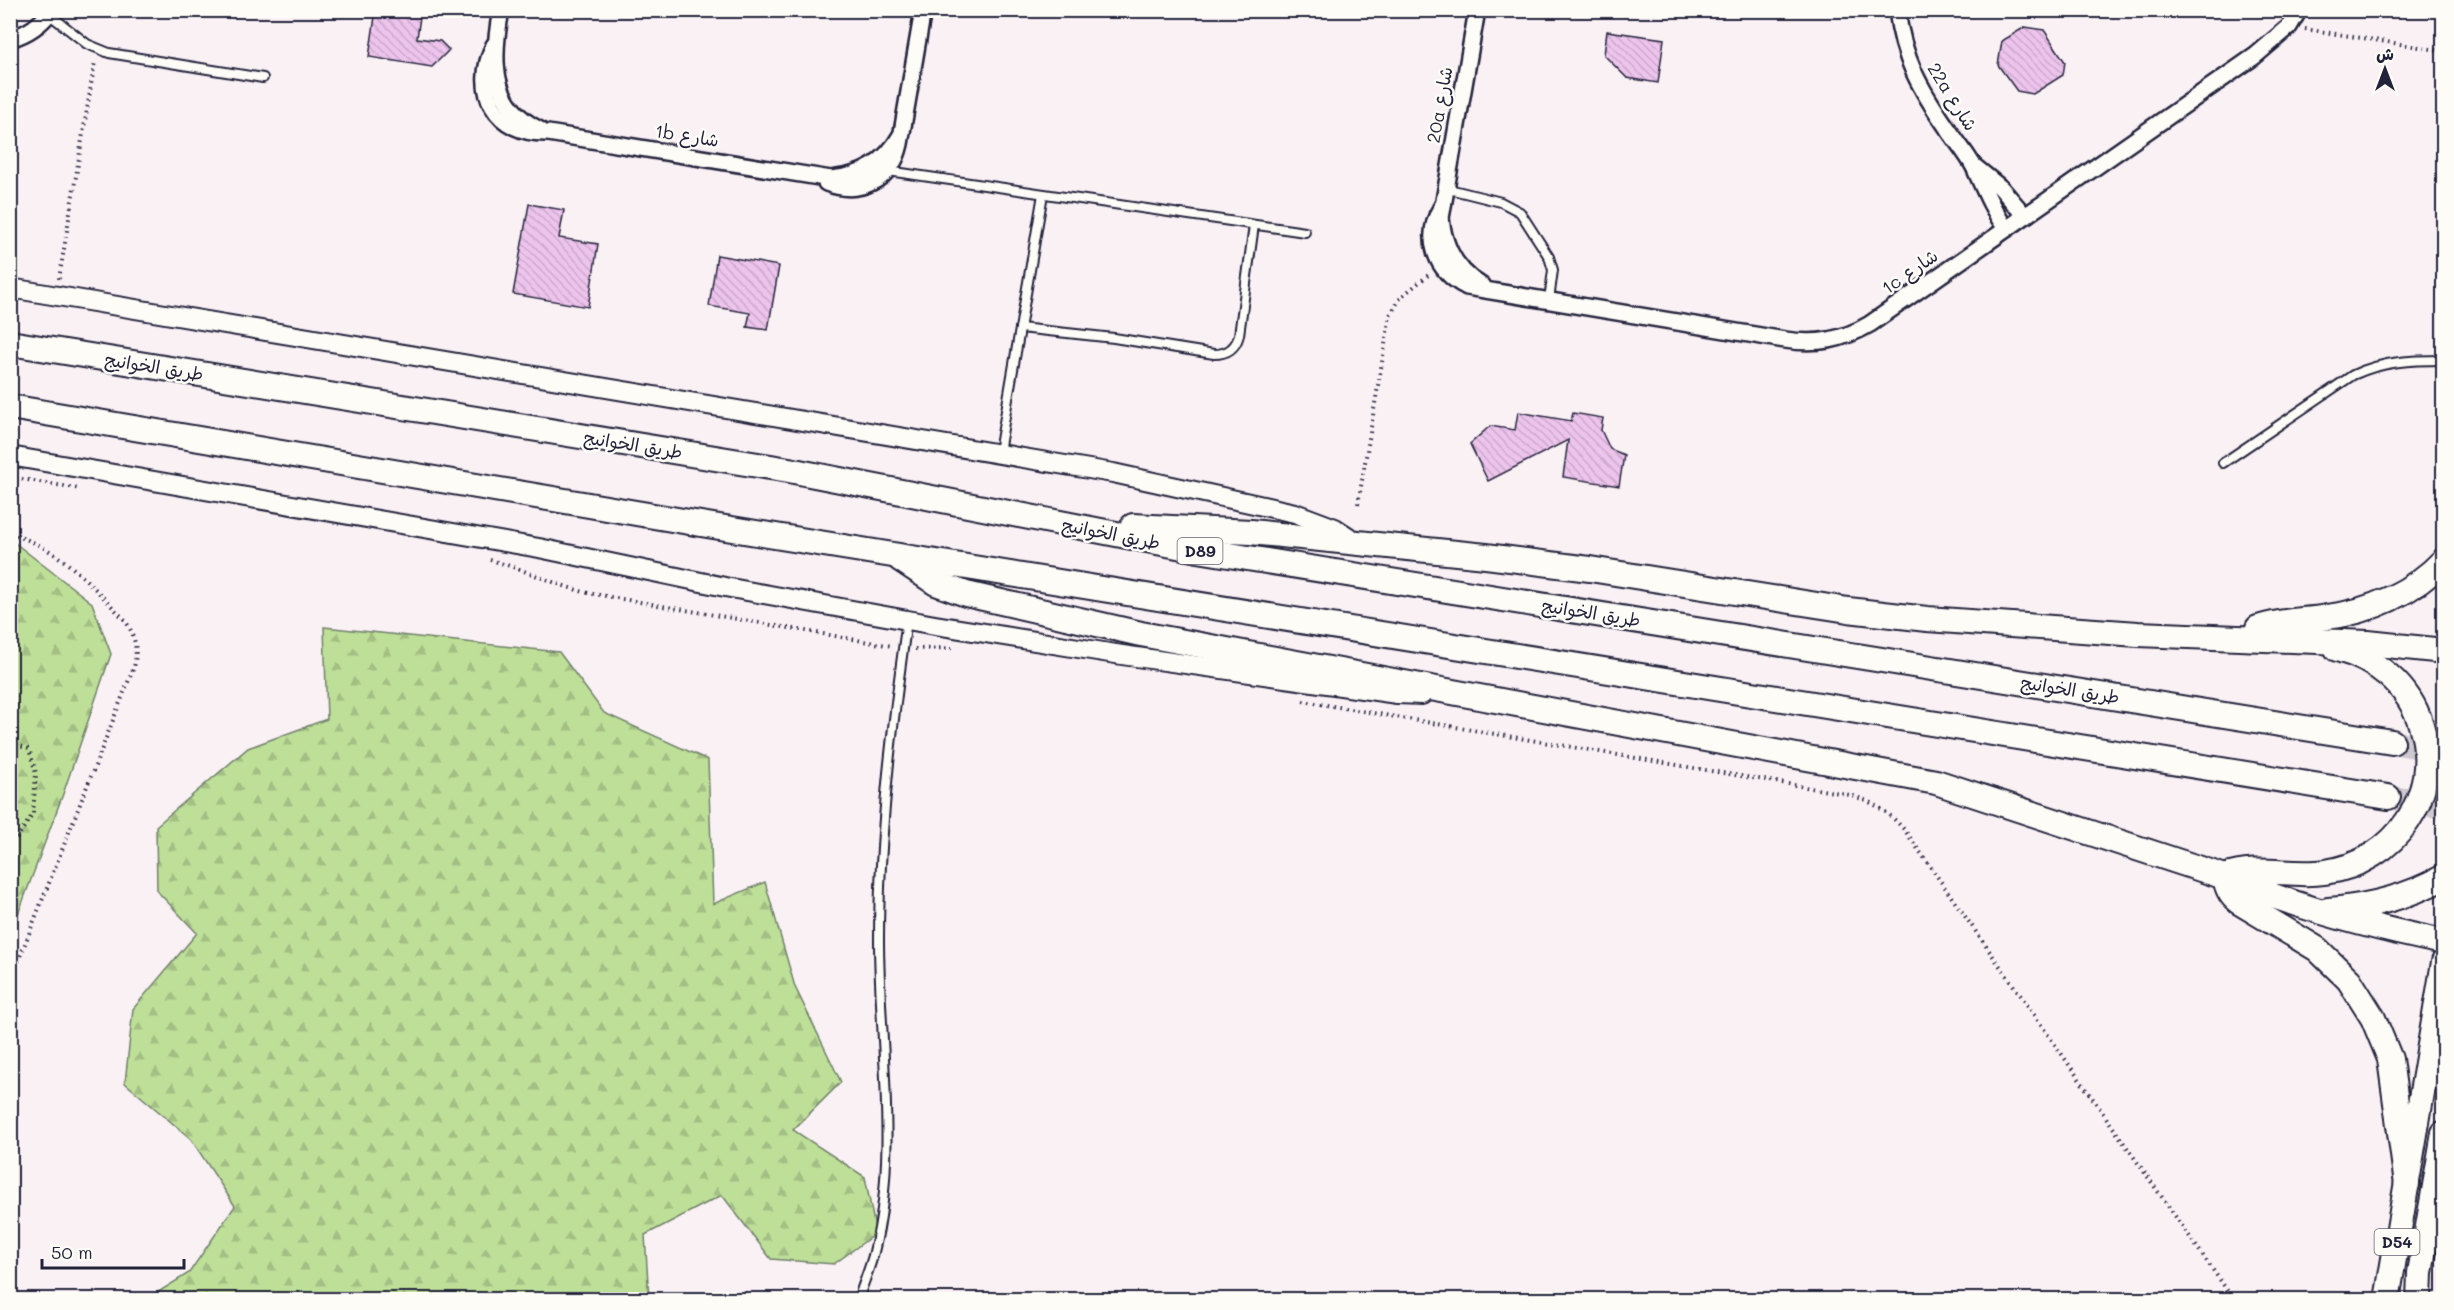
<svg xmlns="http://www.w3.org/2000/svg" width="2454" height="1310" viewBox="0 0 2454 1310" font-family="Mali,'Playpen Sans Arabic',sans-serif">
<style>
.forest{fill:url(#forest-firs);stroke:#70806a;stroke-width:1.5}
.building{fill:url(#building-back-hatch);stroke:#22223b;stroke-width:1.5}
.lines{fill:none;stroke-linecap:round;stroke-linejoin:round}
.trunk-tunnel{stroke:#cfc8d0;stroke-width:24;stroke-dasharray:24 12;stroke-linecap:butt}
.service-casing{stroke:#22223b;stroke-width:12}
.minor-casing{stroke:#22223b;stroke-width:20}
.tertiary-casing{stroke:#22223b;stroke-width:22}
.trunk-casing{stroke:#22223b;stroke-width:28}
.path{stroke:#22223b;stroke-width:4;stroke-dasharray:1.5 4.5;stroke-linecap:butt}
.service{stroke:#fdfcf7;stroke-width:8}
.minor{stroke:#fdfcf7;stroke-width:15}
.tertiary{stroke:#fdfcf7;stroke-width:18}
.trunk{stroke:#fdfcf7;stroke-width:24}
.labels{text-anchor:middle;stroke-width:5;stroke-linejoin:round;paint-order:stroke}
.shield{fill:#fdfcf7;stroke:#646373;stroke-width:1.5}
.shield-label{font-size:16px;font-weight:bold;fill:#22223b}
.street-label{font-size:18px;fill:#22223b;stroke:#fdfcf7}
</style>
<defs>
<pattern id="forest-firs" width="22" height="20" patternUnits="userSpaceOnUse" patternTransform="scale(1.5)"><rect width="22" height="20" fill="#bedf98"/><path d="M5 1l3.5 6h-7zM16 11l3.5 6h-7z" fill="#a3bf84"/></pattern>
<pattern id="building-back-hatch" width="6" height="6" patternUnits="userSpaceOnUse" patternTransform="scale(1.5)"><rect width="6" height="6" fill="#edc4ec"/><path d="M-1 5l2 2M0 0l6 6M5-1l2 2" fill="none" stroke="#cba8cb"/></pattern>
</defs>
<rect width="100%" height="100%" fill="#faf1f5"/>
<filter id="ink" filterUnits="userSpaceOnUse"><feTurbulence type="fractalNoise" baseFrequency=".0167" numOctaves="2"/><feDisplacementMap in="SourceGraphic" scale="12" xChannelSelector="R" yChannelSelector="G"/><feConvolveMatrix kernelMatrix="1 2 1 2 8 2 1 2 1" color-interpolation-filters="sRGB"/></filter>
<g filter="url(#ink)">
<g class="forest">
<polygon points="11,540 92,603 111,654 63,794 11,933"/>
<polygon points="324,627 559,652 604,713 708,760 713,904 765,882 795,987 841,1082 793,1130 865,1177 876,1233 834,1264 771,1259 722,1195 645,1235 649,1299 147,1299 189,1273 235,1206 191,1139 125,1083 133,1009 197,933 157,891 156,826 248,748 327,719"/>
</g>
<g class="building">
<polygon points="376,10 421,10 417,38 440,41 449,50 432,67 369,57"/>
<polygon points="2025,27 2044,30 2065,62 2063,75 2033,94 2017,91 1998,65 2002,41"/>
<polygon points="1607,31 1664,39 1658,83 1627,78 1604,55"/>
<polygon points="529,204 564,210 559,238 598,244 588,307 513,294"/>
<polygon points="717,255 779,266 768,330 747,327 750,313 709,306"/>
<polygon points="1518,412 1571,421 1573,413 1603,418 1601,430 1610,449 1624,455 1619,486 1563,477 1568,440 1488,481 1470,444 1490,426 1515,430"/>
</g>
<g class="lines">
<g class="trunk-tunnel">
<polyline points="2392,742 2444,751"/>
<polyline points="2388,797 2444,807"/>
</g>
<defs>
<g id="service">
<polyline points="49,14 87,44 109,53 263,78"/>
<polyline points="888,171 1305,232"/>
<polyline points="1445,188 1501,202 1520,212 1549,257 1553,270 1549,300"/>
<path d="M1020 328 1114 338 1214 354C1227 354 1236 348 1239 335L1254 225"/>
<polyline points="999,452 1043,194"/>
<path d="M2223 463 2353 375C2383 361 2411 360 2444 360"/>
<path d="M858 1300C863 1284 870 1268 874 1252 899 1151 879 1043 879 940 879 832 892 727 907 620"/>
</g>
<g id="minor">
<path d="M501 10C492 58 489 105 540 130"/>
<path d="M1477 10 1441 218C1444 248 1456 271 1482 286"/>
<path d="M1897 10C1903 59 1920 89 1948 129 1956 141 1967 154 1974 167 1984 189 1992 209 2006 229"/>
<path d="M10 39C29 33 40 25 52 10"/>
<path d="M494 45C472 91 495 135 548 133L831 179C863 176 885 163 901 135"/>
<polyline points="1974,166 2001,188 2025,216"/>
<path d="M826 183C860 196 892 180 900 144L923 10"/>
<path d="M1442 206C1423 237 1435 271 1467 287L1785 340C1817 345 1843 340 1870 324L2255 56 2289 27 2299 10"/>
</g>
<g id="tertiary">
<polyline points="10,288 1113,473 1295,513 1335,528 1355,541"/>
<polyline points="10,456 539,548 725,587 935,625 1122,655 1397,694 1422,695"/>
</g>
<g id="trunk">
<polyline points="10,343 789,470 1198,550 2392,742"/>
<polyline points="10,407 701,524 2388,797"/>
<polyline points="1133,526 1251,532 1486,556 1590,569 1848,610 1927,619 2138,634 2368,643 2444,651"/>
<path d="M900 559 936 583 966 594 1141 634 1936 782 2225 877C2295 907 2369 927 2444 942"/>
<path d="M2258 628C2280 620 2304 621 2327 617 2370 612 2414 592 2444 560"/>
<path d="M2225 877C2257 865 2291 877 2325 872 2395 863 2443 794 2421 725 2409 685 2375 659 2337 649"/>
<path d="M2225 877C2227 888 2230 895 2239 902L2317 949 2349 980 2373 1018 2390 1059 2407 1184"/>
<path d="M2328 910C2369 907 2408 897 2444 877"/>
<polyline points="2387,1300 2444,962"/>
<polyline points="2419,1300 2420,1273 2444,1133"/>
</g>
</defs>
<use href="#service" class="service-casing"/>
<use href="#minor" class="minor-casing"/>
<use href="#tertiary" class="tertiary-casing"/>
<use href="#trunk" class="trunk-casing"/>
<g class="path">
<polyline points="2305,29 2444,51"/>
<polyline points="59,279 95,61"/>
<polyline points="10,477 81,489"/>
<polyline points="1358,504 1390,315 1401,297 1431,273"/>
<path d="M10 534C60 547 90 584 124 619 135 634 138 649 134 667L10 982"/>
<path d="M490 560C524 569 555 585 588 593L892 646"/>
<polyline points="915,649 952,648"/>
<path d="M1303 701 1840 793C1868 798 1888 810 1906 832L2234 1300"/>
<polyline points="10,743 29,749 36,773 33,814 10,848"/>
</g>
<use href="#service" class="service"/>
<use href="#minor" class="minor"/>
<use href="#tertiary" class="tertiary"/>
<use href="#trunk" class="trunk"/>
</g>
</g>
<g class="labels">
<g class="shield">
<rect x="1177.5" y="538" width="45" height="26" rx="4.5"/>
<rect x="2374.5" y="1229" width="45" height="26" rx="4.5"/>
</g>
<g class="shield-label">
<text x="1200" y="557">D89</text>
<text x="2397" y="1248">D54</text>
</g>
<g class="street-label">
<text transform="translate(1952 97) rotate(58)" y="6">22a شارع</text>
<text transform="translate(1440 105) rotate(-80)" y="6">20a شارع</text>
<text transform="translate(687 136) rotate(9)" y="6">1b شارع</text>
<text transform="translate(1910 272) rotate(-35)" y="6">1c شارع</text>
<text transform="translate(154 367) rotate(9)" y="6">طريق الخوانيج</text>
<text transform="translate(633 445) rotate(9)" y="6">طريق الخوانيج</text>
<text transform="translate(1111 534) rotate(11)" y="6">طريق الخوانيج</text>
<text transform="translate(1591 613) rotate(9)" y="6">طريق الخوانيج</text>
<text transform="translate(2070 690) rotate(9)" y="6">طريق الخوانيج</text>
</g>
</g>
<rect width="2454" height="1310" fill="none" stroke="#fdfcf7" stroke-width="36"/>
<rect x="18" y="18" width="2418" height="1274" fill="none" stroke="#22223b" stroke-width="2" filter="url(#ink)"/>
<g transform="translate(2385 69)" stroke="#fdfcf7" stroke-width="4.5" paint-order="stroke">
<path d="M0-4.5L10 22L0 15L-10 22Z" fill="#22223b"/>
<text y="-9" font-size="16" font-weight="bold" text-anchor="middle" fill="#22223b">ش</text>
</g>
<path d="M42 1259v9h142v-9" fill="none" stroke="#22223b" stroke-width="3"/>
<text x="51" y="1259" font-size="18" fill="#22223b" stroke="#fdfcf7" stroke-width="4.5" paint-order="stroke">50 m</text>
</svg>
